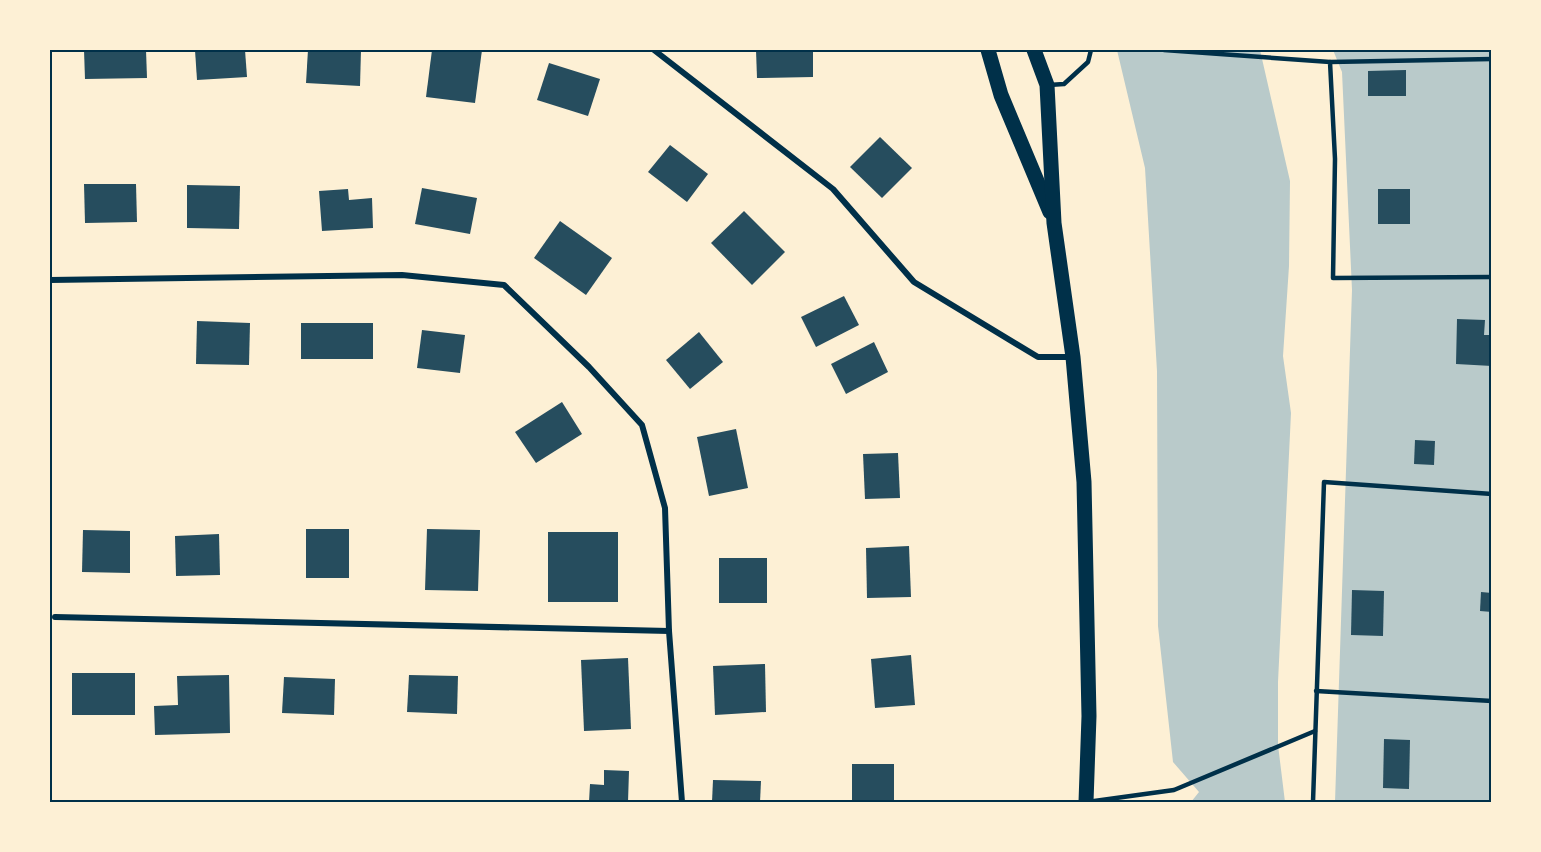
<svg xmlns="http://www.w3.org/2000/svg" width="1541" height="852" viewBox="0 0 1541 852" font-family="'Exo 2',sans-serif">
<style>
.green{fill:#b9caca}
.building{fill:#264d5e}
.lines{fill:none;stroke-linecap:round;stroke-linejoin:round}
.service{stroke:#003049;stroke-width:4.5}
.minor{stroke:#003049;stroke-width:6}
.primary{stroke:#003049;stroke-width:15}
.neatline{fill:none;stroke:#003049;stroke-width:2}
</style>
<rect width="100%" height="100%" fill="#fdf0d5"/>
<g class="green">
<polygon points="1117,50 1260,50 1290,181 1289,266 1283,356 1291,413 1278,682 1278,745 1285,802 1191,802 1199,792 1173,762 1158,626 1157,371 1145,168"/>
<polygon points="1333,50 1491,50 1491,802 1335,802 1352,290 1342,72"/>
</g>
<g class="building">
<polygon points="84,50 146,50 147,78 85,79"/>
<polygon points="195,50 245,50 247,77 197,80"/>
<polygon points="308,50 361,50 360,86 306,83"/>
<polygon points="432,50 482,50 475,103 426,97"/>
<polygon points="756,50 813,50 813,77 757,78"/>
<polygon points="549,63 600,79 588,116 537,100"/>
<polygon points="1406,70 1406,96 1368,96 1368,71"/>
<polygon points="880,137 912,168 882,198 850,167"/>
<polygon points="670,145 708,174 687,202 648,172"/>
<polygon points="84,184 136,184 137,222 85,223"/>
<polygon points="187,185 240,186 239,229 187,228"/>
<polygon points="422,188 477,198 470,234 415,224"/>
<polygon points="348,189 349,200 372,198 373,228 322,231 319,191"/>
<rect x="1378" y="189" width="32" height="35"/>
<polygon points="744,211 785,252 752,285 711,243"/>
<polygon points="560,221 612,258 586,295 534,258"/>
<polygon points="844,296 859,325 816,347 801,317"/>
<polygon points="1457,319 1485,320 1484,335 1492,335 1492,366 1456,364"/>
<polygon points="197,321 250,323 249,365 196,364"/>
<rect x="301" y="323" width="72" height="36"/>
<polygon points="422,330 465,335 460,373 417,368"/>
<polygon points="699,332 723,362 690,389 666,360"/>
<polygon points="874,342 888,372 846,394 831,364"/>
<polygon points="562,402 582,434 536,463 515,432"/>
<polygon points="736,429 748,488 709,496 697,437"/>
<polygon points="1415,440 1435,441 1434,465 1414,464"/>
<polygon points="898,453 900,498 865,499 863,454"/>
<rect x="306" y="529" width="43" height="49"/>
<polygon points="427,529 480,530 478,591 425,590"/>
<polygon points="83,530 130,531 130,573 82,572"/>
<rect x="548" y="532" width="70" height="70"/>
<polygon points="219,534 220,575 176,576 175,536"/>
<polygon points="909,546 911,597 867,598 866,548"/>
<rect x="719" y="558" width="48" height="45"/>
<polygon points="1352,590 1384,591 1383,636 1351,635"/>
<polygon points="1481,592 1492,593 1492,612 1480,611"/>
<polygon points="911,655 915,705 875,708 871,659"/>
<polygon points="628,658 631,729 584,731 581,660"/>
<polygon points="765,664 766,712 715,715 713,666"/>
<rect x="72" y="673" width="63" height="42"/>
<polygon points="229,675 230,733 155,735 154,706 178,705 177,676"/>
<polygon points="409,675 458,676 457,714 407,712"/>
<polygon points="284,677 335,679 334,715 282,713"/>
<polygon points="1384,739 1410,740 1409,789 1383,788"/>
<rect x="852" y="764" width="42" height="38"/>
<polygon points="604,770 629,771 628,802 589,802 590,784 604,785"/>
<polygon points="713,780 761,781 760,802 712,802"/>
</g>
<g class="lines">
<g class="service">
<polyline points="1164,50 1330,62 1335,159 1333,278 1492,277"/>
<polyline points="1330,62 1492,59"/>
<polyline points="1049,85 1064,84 1088,62 1091,50"/>
<polyline points="1316,691 1492,701"/>
<polyline points="1087,802 1174,790 1315,731"/>
<polyline points="1313,802 1324,482 1492,494"/>
</g>
<g class="minor">
<polyline points="654,50 833,189 914,282 1038,357 1072,357"/>
<polyline points="50,280 402,275 504,285 589,367 642,425 665,508 669,631 682,802"/>
<polyline points="55,617 669,631"/>
</g>
<g class="primary">
<polyline points="988,50 1001,95 1050,212"/>
<polyline points="1034,50 1047,85 1054,223 1073,357 1084,482 1089,716 1086,802"/>
</g>
</g>
<rect width="1541" height="852" fill="none" stroke="#fdf0d5" stroke-width="102"/>
<rect x="51" y="51" width="1439" height="750" class="neatline"/>
</svg>
